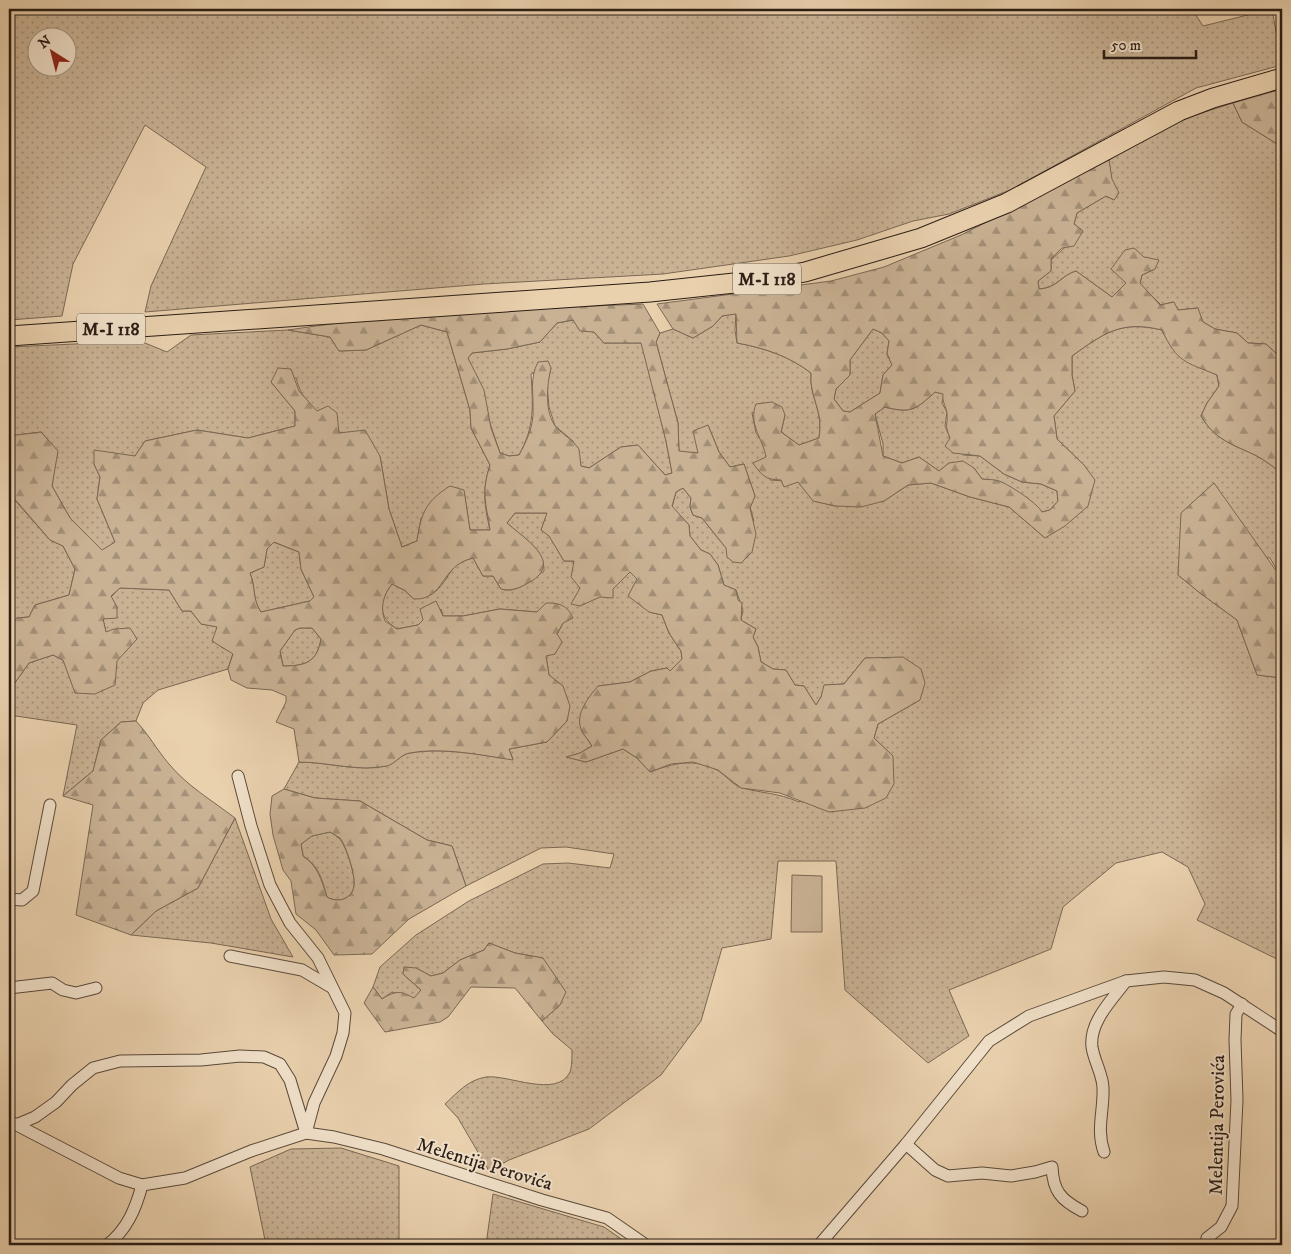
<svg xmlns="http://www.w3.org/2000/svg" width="1291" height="1254" viewBox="0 0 1291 1254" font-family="'IM FELL DW Pica',serif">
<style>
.grass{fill:url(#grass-dots);stroke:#7a6854;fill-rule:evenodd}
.forest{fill:url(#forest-firs);stroke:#7a6854;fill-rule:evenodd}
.pitch{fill:#c9b294;stroke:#7a6854}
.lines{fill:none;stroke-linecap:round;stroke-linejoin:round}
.street-casing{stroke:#5a4a3b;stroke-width:13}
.primary-casing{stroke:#2a1d15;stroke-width:21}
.street{stroke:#f1e1ca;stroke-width:11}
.primary{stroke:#ead1ae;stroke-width:19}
.labels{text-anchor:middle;stroke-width:4;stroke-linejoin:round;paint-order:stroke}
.shield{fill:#f1e1ca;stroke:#66584b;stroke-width:1}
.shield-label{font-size:18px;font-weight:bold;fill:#2a1d15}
.street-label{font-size:19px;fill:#2a1d15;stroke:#f1e1ca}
</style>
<defs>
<pattern id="grass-dots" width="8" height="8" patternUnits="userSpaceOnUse" patternTransform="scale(1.25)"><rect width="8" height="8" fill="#c9b294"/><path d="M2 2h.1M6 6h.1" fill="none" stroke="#a39078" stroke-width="1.8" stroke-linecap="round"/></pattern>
<pattern id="forest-firs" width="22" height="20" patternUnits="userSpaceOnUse" patternTransform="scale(1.25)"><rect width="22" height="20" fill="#c9b294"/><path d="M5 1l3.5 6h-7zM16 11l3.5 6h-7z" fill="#a39078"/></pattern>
</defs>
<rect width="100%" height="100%" fill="#ead1ae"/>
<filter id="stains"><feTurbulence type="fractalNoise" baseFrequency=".004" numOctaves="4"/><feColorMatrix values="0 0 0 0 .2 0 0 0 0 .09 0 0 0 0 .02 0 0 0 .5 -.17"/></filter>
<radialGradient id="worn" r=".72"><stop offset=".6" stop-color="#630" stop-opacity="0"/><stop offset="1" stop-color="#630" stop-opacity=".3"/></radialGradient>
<g class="grass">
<path d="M9 9H1192L1203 26 1272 9 1282 65 1196 88 1010 190 949 214 913 221 857 240 789 256 663 274 484 284 145 312 151 286 206 167 145 125 73 264 62 316 9 320ZM38 38H68V68H38Z"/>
<path d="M1233 103 1242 122 1282 147V363L1281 358 1266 344 1248 343 1237 333 1215 329 1203 322 1197 308 1178 310 1173 302 1161 305 1140 284 1142 275 1155 269 1134 248 1126 283 1112 297 1076 271C1060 276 1057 288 1039 289L1038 281 1051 271V260L1083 231 1074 224 1077 213 1106 196 1114 200 1109 160 1153 133 1192 116Z"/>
<path d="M736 313 735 330 737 343C765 348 789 356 811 373 809 398 824 410 819 438L799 445 781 432 785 415 752 413 756 433 764 444 770 480 798 482 814 501 835 506 884 501 908 485 931 483 970 497 1009 507 1045 538 1084 465 1057 439 1054 416 1075 391 1072 375V356C1104 333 1121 320 1162 330 1171 351 1196 366 1217 375L1219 386 1207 403 1201 416C1215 440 1232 444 1255 455 1265 460 1273 467 1282 473V579L1270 558 1181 549 1178 575 1200 593 1237 620 1257 675 1282 678V948L1279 960 1197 920 1205 904 1188 867 1162 852 1116 863 1063 907 1051 949 949 990 969 1036 928 1063 845 990 836 861H778L771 939 722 948 701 1021 661 1075 589 1129 509 1160 489 1171 458 1118 445 1104C458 1092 468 1080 486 1077 507 1074 557 1099 570 1072 572 1067 572 1056 572 1050L553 1034 542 1021 560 1005 543 958 515 953 489 943 484 950 460 960 443 973 431 976 416 968 403 974 421 990 414 999 392 992 382 999 373 987 380 967 416 935 469 901 543 864 568 863 610 868 614 854 566 847 541 848 466 886 452 846 427 840 360 801 315 798 284 789 299 762C328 762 358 772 386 766 395 764 401 754 410 753 443 747 480 755 513 759L509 749 547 742 567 721 563 686 549 675 546 656 563 623 537 612 500 609 463 616H443L441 609 418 625 397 629C378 617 378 602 392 584L404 590 414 599C420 597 431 595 436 591 452 576 448 564 473 558L483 576H493L501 589C517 594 531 580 544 571 545 550 521 536 507 523L515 513H548L541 530 549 535 564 561H574L580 588V606L613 589 630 572 637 579 649 612 662 615 669 633 681 651 682 659 670 671 667 668 651 671 630 682 598 686 581 730 592 746 580 753 567 757 586 762 623 749 637 758 650 772C674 763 694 758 717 770 726 775 733 786 743 788 764 794 776 792 799 802L893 756 874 738 878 724 920 700 881 659 865 658 844 684 825 685 821 697 816 705 804 686 795 685 786 670 773 669 761 662 758 647 753 637 756 629 741 620 743 610 736 590 724 585 718 565 710 554 701 550 690 536 689 525 672 507 676 492 683 488 691 498 690 507 693 515 702 518 726 548 754 521 750 507 755 496 744 464 730 467 719 452 708 425 698 453 679 452 678 423 656 342 660 333 673 329 693 338 713 326 722 316Z"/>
<path d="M573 320 594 332 604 343H642L666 441 672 473 665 475 638 445 621 447 589 468 581 466 573 441 555 426 549 407 547 385 551 368 531 374C533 406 535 426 519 455L509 456 500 453 468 358 472 353 507 349 540 342 557 323Z"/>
<path d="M421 325 447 332 470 410 471 428 490 465C482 490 484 504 490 530H470L464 491 421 518 417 541 402 547 389 509 380 456C348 438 305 416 296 378L271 382 295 411V426L248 438 197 430 145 441 135 456 94 464 100 477 97 499 115 542 102 551 70 518 52 486 57 451 41 432 9 436V347L140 341 167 352 191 335 288 330 330 337 339 351 366 350Z"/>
<polygon points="873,329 882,333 889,341 887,354 892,365 883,375 880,393 850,412 843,411 834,399 836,389 850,375 850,360"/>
<path d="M935 392 944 394 942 403 947 412 945 426 950 438 963 455 980 456 1004 474 1022 482 1041 484 1057 491 1058 501 1050 510 1042 512C1023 496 1007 481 982 479L974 468 949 463 939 471 919 457 902 463 883 456V444L875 414 885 407C912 414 916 409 935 392Z"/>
<polygon points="9,496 12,497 50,540 63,546 75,569 69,595 35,605 29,617 17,618 9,626"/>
<path d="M273 542 299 552 301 569 314 597 310 601 261 612C252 600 256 587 250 573L264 567 267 548Z"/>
<polygon points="120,588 169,590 182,611 191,611 201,624 218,627 221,647 233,653 228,669 158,690 143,703 136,721 121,722 101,740 93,771 63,796 77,725 9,715 9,691 29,663 53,655 63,660 106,632 103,619 117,607 111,597"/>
<path d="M300 628H312L321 639C317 662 306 666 283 666L280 651 295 630Z"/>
<polygon points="235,818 271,919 293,957 211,943 131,935 156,911 198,888"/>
<path d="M330 832C333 834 337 836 339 838 346 845 356 877 354 886 352 900 337 903 327 897 322 879 319 866 303 856L301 844 312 836Z"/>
<polygon points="341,1148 399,1166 399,1245 266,1245 250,1167 291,1149"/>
<polygon points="493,1194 604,1227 630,1245 486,1245"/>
</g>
<g class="forest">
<polygon points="1282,89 1282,147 1242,122 1233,103"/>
<path d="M1109 160 1112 179 1119 193 1114 200 1106 196 1077 213 1074 224 1083 231 1074 246 1062 248 1051 259V271L1038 281 1039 289C1058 288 1060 276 1076 271L1112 297 1126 283 1111 269 1125 250 1134 248 1144 257 1159 260 1155 269 1142 275 1140 283 1160 305 1174 302 1178 310 1198 308 1203 322 1215 329 1237 333 1248 343 1266 344 1281 358 1282 473C1273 467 1265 460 1255 455 1232 444 1215 440 1201 416L1207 403 1219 386 1217 375C1186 362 1177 363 1162 330 1121 320 1104 333 1072 356V375L1075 391 1054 416 1057 439 1084 465 1095 480 1088 506 1065 526 1045 538 1009 507 970 497 931 483 908 485 884 501 861 507 835 506 813 501 798 482 784 487 781 480C766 480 761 475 753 463L766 457C763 439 748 424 756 404L772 402 782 407 785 415 781 432 799 445 819 438C824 410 809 398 811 373 789 356 764 348 737 343L736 314 722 316 713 326 693 338 673 329 657 304 831 281 884 267 961 235ZM873 329 882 333 889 341 887 354 892 365 883 375 880 393 850 412 843 411 834 399 836 389 850 375V360ZM935 392 943 394C942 403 946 406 947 413 948 426 944 424 950 438L945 446 953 453 980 456 1004 474 1022 482 1041 484 1057 491 1058 501 1050 510 1042 512C1037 503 1010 485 999 481 994 479 988 480 982 479L974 468 963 461 949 463 939 471 919 457 902 463 883 456 875 414 885 407C912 414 916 409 935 392Z"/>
<path d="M643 304 660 333 656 342 678 423 679 451 698 453 693 431 708 425 719 452 730 467 744 464 755 496 750 508 756 534 752 552 741 563 733 562 727 557 726 548 702 518 693 515 690 507 691 498 683 488 676 492 672 506 689 525 690 536 701 550 710 554 718 565 724 585 736 590 738 600 742 603 741 620 756 629 753 637 758 647 761 662 773 669 786 670 795 685 804 686 816 705 821 697 824 685 844 684 865 658 903 657 921 669 925 683 920 700 878 724 874 738 893 756 894 784 886 798 865 808 829 812 780 793 741 788 718 770 693 762 671 764 650 772 637 758 623 749 586 762 566 757 580 753 592 746C589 740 583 735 581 729 575 713 589 697 598 686L630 682 651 671 667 668 670 671 682 659 681 651 669 633 662 615 649 612 628 596 637 579 630 572 613 589V598L600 597 580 606 571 604 580 588 571 577 574 561H564L549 536 541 530 547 513H515L507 523C525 539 564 562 530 582 521 587 512 592 501 589L493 576H483L473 558C439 566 446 600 414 599L404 590 392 584C383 595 380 608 385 621L397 629 418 625 423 620 420 609 436 601 443 616H463L500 609 537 612 546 603C560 603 567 605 573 618L563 623 557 634 562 642 555 654 546 656 549 675 563 686 570 706 567 721 547 742 509 749 513 760C480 755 443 747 410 753 401 754 395 764 387 766 358 772 328 762 299 762L294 729 276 722 286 702V696L272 690 247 688 231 680 228 669 233 654 212 641 217 627 201 624 191 611H182L169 590 120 588 111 596 117 607V618L103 619 106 632 114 629 130 628 137 639 117 661 115 685 95 694 75 693 63 660 53 655 29 663 9 691V626L17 618 29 617 35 605 69 595 75 569 63 546 50 540 13 497 9 496V436L41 432 58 451 52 486 70 518 102 550 115 542 97 499 100 477 94 464V450L135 456 145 441 197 430 248 438 295 426V411L271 382 278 368 291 369 299 391 317 411 328 406 337 413 339 433 365 430 380 456 389 509 402 547 417 541C421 513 426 501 450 486L464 490 470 530H490C486 502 481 493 490 465L471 428 470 410 447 332 421 325 366 350 339 351 330 337 288 330C405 312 525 309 643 304ZM573 320 580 331 594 332 604 343H641L666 441 672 473 665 475 638 445 621 447 589 468 581 466 579 449C573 440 563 435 556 427 544 412 547 385 551 368L548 361 538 362C529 379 534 395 533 415 532 430 526 442 519 455L509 456 500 453 491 428 484 390 468 358 472 353 507 349 540 342 557 323ZM274 542 299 552 301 569 314 597 310 601 261 612C252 599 256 588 250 573L264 567 267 549ZM300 628H312L321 639C317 662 306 666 283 666L280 651 295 630Z"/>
<polygon points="1214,483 1282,579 1282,678 1257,675 1237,620 1200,593 1178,575 1181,513"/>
<path d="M136 721C149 735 157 750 169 764 187 786 213 801 235 818L198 888 156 911 131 935 76 915 93 805 63 796 93 771 101 740 121 722Z"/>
<path d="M284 789 315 798 360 801 427 840 452 846 466 886 409 919 372 954 334 955 316 930 296 914 291 881 283 870 273 835 270 814 272 796ZM330 832C333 834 337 836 340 838 346 845 356 877 354 886 352 900 337 903 327 897 321 879 318 866 303 856L301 844 312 836Z"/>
<path d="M489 943 515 953 543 958 566 992 560 1005 542 1021 515 988 471 987 448 1017 440 1022 385 1032 364 1003 373 987 382 999C396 990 401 991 414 998L421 990 403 974 404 967 416 968 431 976 443 973 460 960 484 950Z"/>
</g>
<polygon class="pitch" points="792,875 822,876 822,932 791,932"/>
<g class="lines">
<defs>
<g id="street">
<polyline points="9,899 22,900 33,891 50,805"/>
<polyline points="230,956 302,970 331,987"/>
<polyline points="9,988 52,983 63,990 76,993 96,988"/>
<polyline points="13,1123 119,1178 142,1185 185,1178 251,1151 306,1133 334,1137 383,1149 542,1200 607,1218 646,1245"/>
<polyline points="16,1125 35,1117 56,1102 72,1085 93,1068 120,1061 201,1060 240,1056 264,1057 280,1064 290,1080 306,1133 314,1103 336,1056 343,1033 345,1013 318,958 290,923 270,885 251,826 238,776"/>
<path d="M906 1144 935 1170 948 1176 982 1173 1011 1176 1035 1172 1052 1167C1053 1191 1061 1200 1082 1211"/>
<path d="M1104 1152C1096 1129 1104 1111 1103 1088 1103 1075 1094 1061 1092 1047 1089 1022 1112 1000 1126 981"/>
<polyline points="1207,1238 1221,1227 1232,1206 1237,1100 1235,1040 1236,1014 1242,1004"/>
<path d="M107 1245C127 1230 136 1208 142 1185"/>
<polyline points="819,1245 906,1144 989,1041 1029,1016 1126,981 1164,977 1195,980 1224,993 1282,1031"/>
</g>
<polyline id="primary" points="9,336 650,292 753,281 805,272 921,238 1007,203 1179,111 1213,98 1282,78"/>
</defs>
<use href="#street" class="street-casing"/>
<use href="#primary" class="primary-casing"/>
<use href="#street" class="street"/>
<use href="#primary" class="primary"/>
</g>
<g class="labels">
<g class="shield">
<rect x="733" y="263.5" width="68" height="31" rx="4"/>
<rect x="77" y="313.5" width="68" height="31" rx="4"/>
</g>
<g class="shield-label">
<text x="767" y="285">M-I 118</text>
<text x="111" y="335">M-I 118</text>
</g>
<g class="street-label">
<text transform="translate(1216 1125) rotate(-89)" y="7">Melentija Perovića</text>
<text transform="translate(485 1163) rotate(17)" y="7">Melentija Perovića</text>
</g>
</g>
<rect width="1291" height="1254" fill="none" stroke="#ead1ae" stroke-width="30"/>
<rect x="10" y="10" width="1271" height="1234" fill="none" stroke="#2a1d15" stroke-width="2.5"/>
<rect x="15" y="15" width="1261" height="1224" fill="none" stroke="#2a1d15"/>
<g transform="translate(52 52) rotate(324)"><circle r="24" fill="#f1e1ca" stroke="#a19382"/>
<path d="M0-4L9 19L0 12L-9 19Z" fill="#8f2418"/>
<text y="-8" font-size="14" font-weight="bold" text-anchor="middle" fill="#2a1d15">N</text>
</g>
<path d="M1104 50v8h92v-8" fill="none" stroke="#2a1d15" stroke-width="2.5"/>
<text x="1111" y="50" font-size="15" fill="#2a1d15" stroke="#f1e1ca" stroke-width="4" paint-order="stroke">50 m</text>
<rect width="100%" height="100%" filter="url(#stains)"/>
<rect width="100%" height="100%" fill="url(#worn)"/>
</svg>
